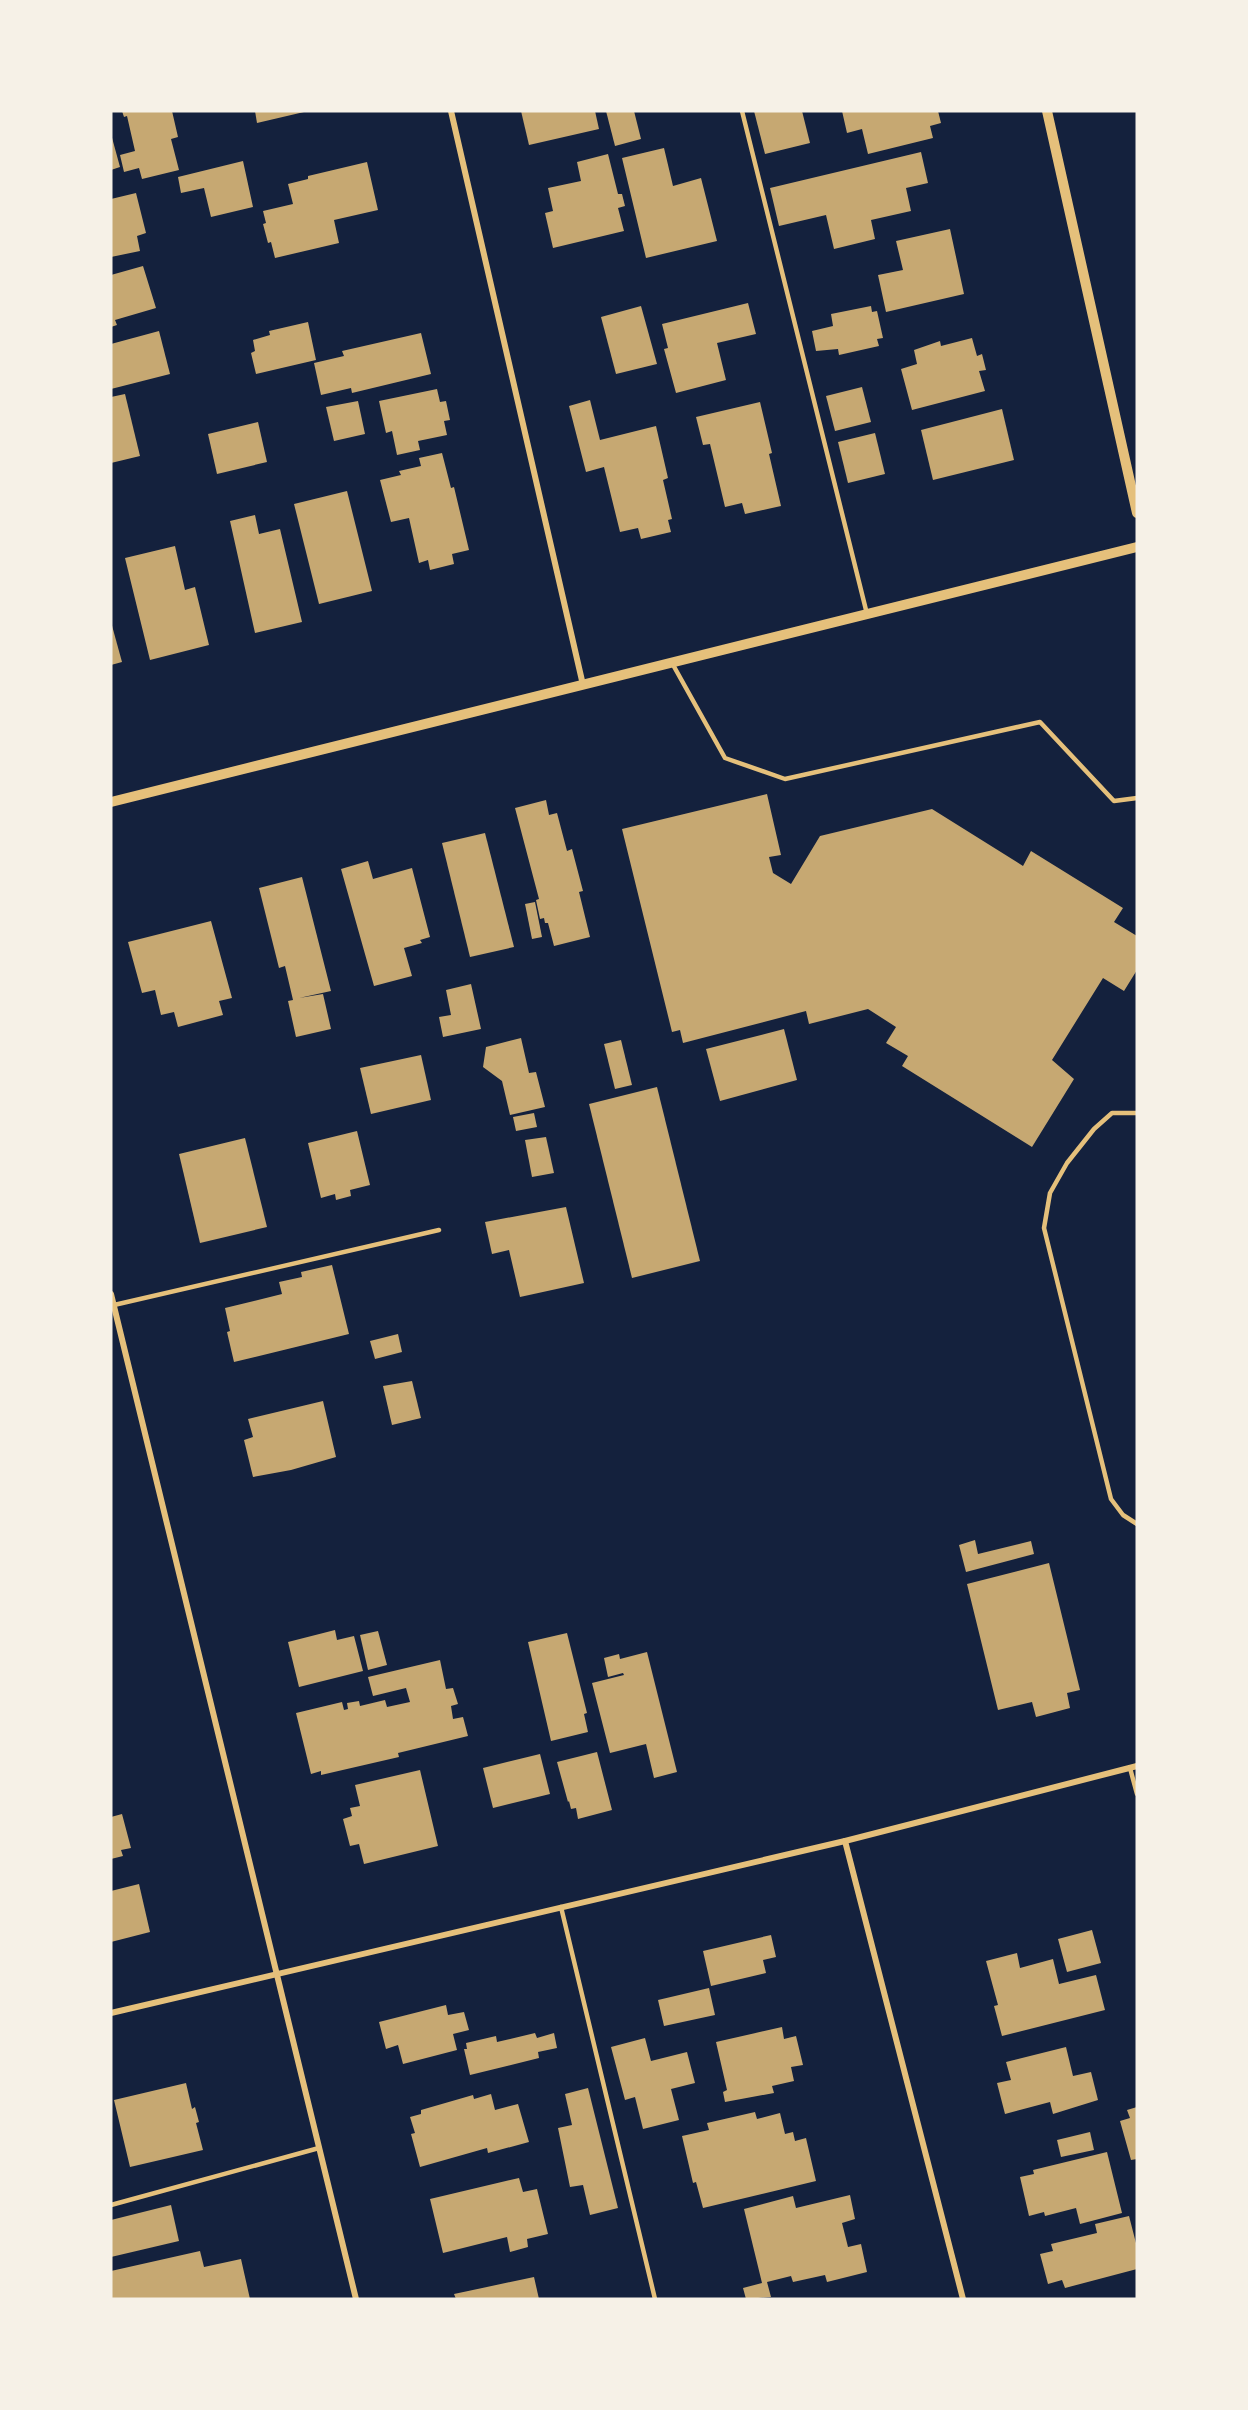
<svg xmlns="http://www.w3.org/2000/svg" width="1248" height="2410" viewBox="0 0 1248 2410" font-family="'Fira Sans Condensed',sans-serif">
<style>
.building{fill:#c6a872}
.lines{fill:none;stroke-linecap:round;stroke-linejoin:round}
.service{stroke:#e5c07b;stroke-width:4.5}
.minor{stroke:#e5c07b;stroke-width:6}
.tertiary{stroke:#e5c07b;stroke-width:10}
</style>
<rect width="100%" height="100%" fill="#14213d"/>
<g class="building">
<polygon points="122,111 172,111 178,137 171,139 179,170 142,179 139,168 124,172 120,155 135,151 127,116 124,117"/>
<polygon points="255,111 304,111 304,112 257,123"/>
<polygon points="521,111 595,111 599,129 529,145"/>
<polygon points="606,111 634,111 641,139 615,146"/>
<polygon points="754,111 802,111 810,143 765,154"/>
<polygon points="842,111 938,111 941,123 930,126 933,138 868,154 862,129 847,133"/>
<polygon points="111,134 120,167 111,170"/>
<polygon points="664,148 673,186 701,178 717,241 646,258 622,158"/>
<polygon points="921,152 928,183 906,188 911,211 871,220 875,239 834,249 826,215 779,226 770,188"/>
<polygon points="608,154 618,194 622,194 625,206 618,208 624,231 553,248 545,213 553,211 548,188 581,181 577,162"/>
<polygon points="243,161 253,207 211,217 204,188 181,193 178,177"/>
<polygon points="367,162 378,210 334,220 339,243 275,258 271,242 268,243 263,224 266,223 263,211 293,204 288,184 308,179 308,176"/>
<polygon points="136,193 146,233 137,236 140,251 111,257 111,199"/>
<polygon points="950,229 964,294 886,312 878,275 903,270 896,241"/>
<polygon points="143,266 156,308 115,320 117,325 111,327 111,275"/>
<polygon points="748,303 756,334 717,343 726,380 676,393 664,349 668,348 662,324"/>
<polygon points="641,306 657,364 616,374 601,317"/>
<polygon points="871,306 872,312 877,311 883,338 877,339 879,346 839,355 838,349 816,351 812,331 833,326 831,314"/>
<polygon points="308,322 316,360 256,374 251,353 255,351 253,340 270,335 269,331"/>
<polygon points="159,331 170,374 111,389 111,344"/>
<polygon points="421,333 431,374 352,393 351,388 321,395 314,363 344,356 342,351"/>
<polygon points="972,338 977,356 982,354 986,370 979,371 985,391 912,410 901,369 917,364 914,350 940,341 941,346"/>
<polygon points="862,387 871,422 835,431 826,396"/>
<polygon points="437,389 440,402 446,401 450,420 444,421 447,435 418,441 420,450 397,455 392,431 386,433 379,401"/>
<polygon points="125,394 140,456 111,463 111,397"/>
<polygon points="590,400 600,440 656,426 668,478 663,480 672,519 668,520 671,532 641,539 638,528 620,532 604,467 586,472 569,406"/>
<polygon points="358,401 365,434 334,441 326,407"/>
<polygon points="760,402 772,453 769,454 781,506 745,514 742,503 725,507 710,444 703,445 696,417"/>
<polygon points="1002,409 1014,460 933,480 921,430"/>
<polygon points="258,422 267,462 217,474 208,434"/>
<polygon points="875,433 885,474 848,483 838,442"/>
<polygon points="442,453 451,488 454,487 469,550 452,554 454,564 430,570 428,560 419,563 409,518 391,522 380,480 401,475 399,471 421,466 419,458"/>
<polygon points="347,491 372,591 319,604 294,504"/>
<polygon points="255,515 259,534 280,529 302,622 255,633 230,521"/>
<polygon points="175,546 185,590 195,587 209,645 150,660 125,558"/>
<polygon points="111,622 122,662 111,665"/>
<polygon points="767,794 781,855 769,857 773,873 791,884 820,836 932,809 1023,866 1031,851 1123,908 1114,922 1137,936 1137,970 1124,991 1103,978 1052,1060 1074,1079 1032,1147 902,1066 908,1056 886,1043 896,1027 868,1009 809,1024 806,1011 683,1043 680,1030 672,1032 622,829"/>
<polygon points="546,800 549,815 557,813 567,851 572,849 583,891 579,892 590,937 554,946 548,923 545,923 544,918 540,919 536,900 539,899 515,808"/>
<polygon points="485,833 514,947 470,957 442,843"/>
<polygon points="368,861 373,879 412,868 430,937 420,940 422,943 404,948 412,976 374,986 341,869"/>
<polygon points="302,877 331,991 299,998 323,994 331,1029 296,1037 288,1001 293,1000 285,966 279,968 259,888"/>
<polygon points="535,902 542,937 532,939 525,904"/>
<polygon points="211,921 232,998 219,1001 223,1015 178,1027 174,1012 161,1015 155,990 142,993 128,942"/>
<polygon points="471,984 481,1029 443,1037 439,1017 451,1015 446,990"/>
<polygon points="784,1029 797,1080 720,1101 706,1049"/>
<polygon points="521,1038 529,1073 536,1072 545,1107 510,1115 502,1081 483,1067 486,1047"/>
<polygon points="621,1040 632,1085 615,1089 604,1044"/>
<polygon points="421,1055 431,1100 371,1114 360,1068"/>
<polygon points="657,1087 700,1261 632,1278 589,1104"/>
<polygon points="534,1113 537,1127 516,1131 513,1117"/>
<polygon points="357,1131 370,1185 350,1190 351,1196 336,1200 335,1194 321,1198 308,1143"/>
<polygon points="546,1137 554,1173 532,1177 525,1140"/>
<polygon points="245,1138 267,1227 200,1243 179,1154"/>
<polygon points="566,1207 584,1283 520,1297 509,1250 492,1254 485,1222"/>
<polygon points="332,1265 349,1334 234,1362 227,1332 230,1331 225,1308 282,1294 279,1282 302,1277 301,1272"/>
<polygon points="398,1334 402,1352 375,1359 370,1341"/>
<polygon points="412,1381 421,1418 392,1425 383,1386"/>
<polygon points="323,1401 336,1457 291,1470 253,1477 244,1440 253,1437 248,1419"/>
<polygon points="975,1540 978,1554 1031,1541 1034,1554 966,1572 959,1545"/>
<polygon points="1049,1563 1080,1690 1067,1693 1070,1708 1036,1717 1032,1702 998,1710 967,1584"/>
<polygon points="335,1630 337,1640 354,1636 363,1671 299,1687 288,1642"/>
<polygon points="378,1631 387,1665 368,1670 360,1635"/>
<polygon points="567,1633 587,1713 584,1714 588,1732 551,1741 528,1642"/>
<polygon points="647,1652 677,1772 654,1778 646,1744 610,1753 592,1683 624,1675 623,1673 608,1677 604,1658 619,1654 620,1659"/>
<polygon points="440,1660 446,1689 453,1688 458,1704 451,1706 453,1719 463,1717 468,1736 398,1753 399,1757 321,1775 321,1771 311,1774 296,1713 342,1702 344,1710 348,1709 347,1703 359,1701 360,1706 385,1700 387,1707 410,1702 406,1688 373,1696 368,1677"/>
<polygon points="597,1752 612,1810 578,1819 576,1808 571,1809 569,1801 568,1802 557,1762"/>
<polygon points="540,1754 550,1794 493,1808 483,1768"/>
<polygon points="420,1770 438,1846 364,1864 359,1844 350,1846 343,1819 352,1816 350,1808 360,1806 355,1785"/>
<polygon points="122,1814 131,1848 121,1850 123,1856 111,1859 111,1817"/>
<polygon points="139,1884 150,1932 111,1942 111,1891"/>
<polygon points="1092,1930 1101,1963 1067,1972 1058,1939"/>
<polygon points="771,1935 776,1957 763,1960 766,1973 711,1986 703,1951"/>
<polygon points="1017,1953 1020,1968 1053,1959 1059,1984 1096,1975 1105,2010 1002,2036 994,2006 998,2005 986,1961"/>
<polygon points="709,1988 715,2015 664,2026 658,2000"/>
<polygon points="446,2005 448,2015 464,2012 469,2030 453,2034 457,2050 403,2064 398,2045 386,2049 379,2022"/>
<polygon points="782,2027 784,2039 796,2036 803,2065 791,2067 794,2081 772,2086 774,2093 725,2102 723,2092 727,2090 716,2042"/>
<polygon points="535,2033 537,2038 554,2033 557,2048 538,2052 539,2058 470,2075 464,2049 467,2049 466,2043 496,2036 497,2042"/>
<polygon points="645,2038 651,2061 687,2052 695,2083 671,2089 679,2120 643,2129 635,2097 625,2100 611,2047"/>
<polygon points="1066,2047 1073,2076 1091,2072 1098,2100 1053,2114 1050,2102 1005,2114 997,2083 1011,2080 1006,2062"/>
<polygon points="186,2083 192,2109 195,2107 199,2122 196,2123 203,2150 130,2167 114,2100"/>
<polygon points="588,2088 618,2208 590,2215 583,2185 570,2187 558,2128 572,2125 565,2094"/>
<polygon points="491,2094 495,2110 518,2104 529,2142 488,2153 487,2148 420,2167 411,2134 415,2133 410,2117 421,2114 421,2110 473,2095 474,2099"/>
<polygon points="1137,2107 1137,2159 1131,2160 1120,2121 1130,2118 1127,2110"/>
<polygon points="755,2112 757,2119 780,2113 785,2134 793,2132 795,2141 806,2138 816,2181 703,2208 696,2182 693,2183 682,2136 709,2130 707,2123"/>
<polygon points="1090,2132 1094,2150 1061,2157 1057,2140"/>
<polygon points="1107,2152 1122,2213 1080,2224 1076,2208 1045,2216 1044,2212 1029,2216 1020,2177 1034,2174 1033,2170"/>
<polygon points="519,2178 523,2192 537,2189 548,2234 527,2239 528,2247 510,2252 507,2237 443,2253 430,2199"/>
<polygon points="850,2195 855,2219 842,2223 848,2247 861,2244 867,2272 827,2282 825,2275 793,2282 791,2276 767,2282 771,2297 746,2299 743,2288 762,2283 744,2209 793,2196 796,2208"/>
<polygon points="171,2205 179,2241 111,2257 111,2220"/>
<polygon points="1129,2216 1137,2247 1137,2269 1065,2288 1062,2280 1048,2284 1040,2254 1053,2251 1051,2244 1097,2233 1095,2224"/>
<polygon points="200,2251 204,2267 241,2259 250,2299 111,2299 111,2271"/>
<polygon points="534,2277 539,2299 456,2299 454,2294"/>
</g>
<g class="lines">
<g class="service">
<polyline points="742,111 867,614"/>
<polyline points="672,663 725,758 785,779 1040,722 1114,801 1137,798"/>
<polyline points="1137,1113 1112,1113 1094,1129 1067,1163 1050,1193 1044,1228 1111,1499 1123,1515 1137,1524"/>
<polyline points="114,1305 439,1230"/>
<polyline points="1130,1768 1137,1794"/>
<polyline points="561,1907 655,2299"/>
<polyline points="111,2205 319,2148"/>
</g>
<g class="minor">
<polyline points="451,111 583,685"/>
<polyline points="111,1294 356,2299"/>
<polyline points="845,1841 963,2299"/>
<polyline points="111,2013 845,1841 1137,1766"/>
</g>
<g class="tertiary">
<polyline points="1047,111 1137,513"/>
<polyline points="111,802 1137,547"/>
</g>
</g>
<rect width="1248" height="2410" fill="none" stroke="#f6f1e7" stroke-width="225"/>
</svg>
